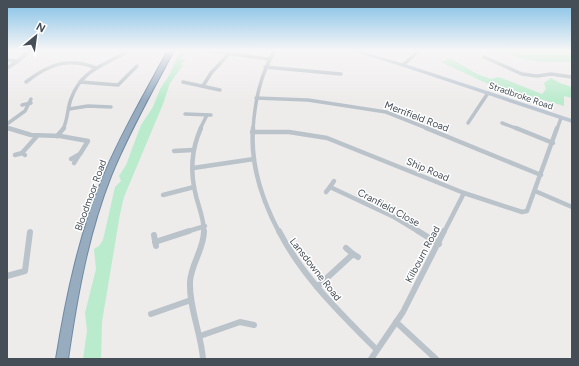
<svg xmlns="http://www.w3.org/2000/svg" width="579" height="366" viewBox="0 0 579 366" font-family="Figtree,sans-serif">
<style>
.green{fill:#baebcd}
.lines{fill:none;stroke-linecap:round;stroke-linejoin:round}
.trunk-casing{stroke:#7089a4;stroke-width:2}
.minor-far2{stroke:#bac3ca;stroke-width:3.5}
.minor-far1{stroke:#bac3ca;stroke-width:4.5}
.minor{stroke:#bac3ca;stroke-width:6}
.secondary{fill:#bcc7d2;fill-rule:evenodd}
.trunk{fill:#98acc0;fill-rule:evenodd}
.labels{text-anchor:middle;stroke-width:3;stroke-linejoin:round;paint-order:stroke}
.far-street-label{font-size:9px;fill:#454e57;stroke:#fff}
.street-label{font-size:10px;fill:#454e57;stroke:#fff}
</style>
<rect width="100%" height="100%" fill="#eeebeb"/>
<g class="green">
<polygon points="180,50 187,52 180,59 186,60 181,64 183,65 170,83 163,104 124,197 120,214 102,322 101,359 83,359 87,331 85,313 96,269 94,249 99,246 103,240 115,187 121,181 119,176 126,165 141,125 153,107 160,89 170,74"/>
<path d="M503 50H572V62C549 62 523 64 503 50Z"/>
<polygon points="450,58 477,74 491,79 499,77 542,94 546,89 544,83 551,78 560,83 572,87 572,98 564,96 564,106 486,83 441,62"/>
</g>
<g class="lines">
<defs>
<path id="trunk" d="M168 50H174C152 92 129 132 111 176 88 234 77 297 68 359H56C66 297 79 235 103 177 121 133 146 92 168 50Z"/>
</defs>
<use href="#trunk" class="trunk-casing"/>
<g class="minor-far2">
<polyline points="204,50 269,59"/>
<polyline points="484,57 522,74 537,76 551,74 572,77"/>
<polyline points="7,60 17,61"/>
<polyline points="403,65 420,50"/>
<polyline points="265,67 341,74"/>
<polyline points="7,68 18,61 30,50"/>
<path d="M26 82C49 64 68 57 96 68"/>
<polyline points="80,82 118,85 137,66"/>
<polyline points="183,82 220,90"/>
<polyline points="203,86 211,73 229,54"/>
<polyline points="256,98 308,100 386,112 429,129"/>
<polyline points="22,105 31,103"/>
<polyline points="69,109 88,106 111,107"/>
<polyline points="185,114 211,115"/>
<polyline points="468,123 488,93"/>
<polyline points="502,123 518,129"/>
<polyline points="7,124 25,111 31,99"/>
<polyline points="7,128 10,129"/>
<path d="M63 129C68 120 67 109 71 99 82 68 105 66 129 50"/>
<polyline points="200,129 207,115"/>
<path d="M253 129C255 101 260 75 275 50"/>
<polyline points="557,129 561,118"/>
</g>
<g class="minor-far1">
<polyline points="8,128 31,135 60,136 88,141 80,154 71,159"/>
<path d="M201 128C191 150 190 173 196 196 199 208 204 219 204 232"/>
<path d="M253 128C250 166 262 200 279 232"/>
<polyline points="426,128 541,175"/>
<polyline points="516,128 553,143"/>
<polyline points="252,132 289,132 327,138 464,193 522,212 527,211 557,128"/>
<polyline points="57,136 64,128"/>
<polyline points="174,151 193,150"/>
<polyline points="15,155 22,153"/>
<polyline points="25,155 22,153 37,136"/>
<polyline points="74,163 79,155"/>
<polyline points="193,168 254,159"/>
<polyline points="334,181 330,187 394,217 419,232"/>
<polyline points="535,191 572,207"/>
<polyline points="326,192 330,187"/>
<polyline points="163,195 194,187"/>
<polyline points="186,232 205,226"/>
<polyline points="444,232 464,193"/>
</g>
<g class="minor">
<path d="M279 231C302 276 340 313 376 349"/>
<polyline points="418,231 439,244"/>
<polyline points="154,235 156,246"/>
<polyline points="155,242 189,231"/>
<polyline points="346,248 353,254"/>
<polyline points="7,276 25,271 30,232"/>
<polyline points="317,287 353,254 358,257"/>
<polyline points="151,314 191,300"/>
<polyline points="396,322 436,359"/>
<polyline points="200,336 240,322 254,325"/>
<path d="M203 359C201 333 189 308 190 282 191 264 204 249 204 231"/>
<polyline points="371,359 403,312 444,231"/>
</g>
<polygon class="secondary" points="348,50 356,50 405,64 572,119 572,123 401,66"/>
<use href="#trunk" class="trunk"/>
</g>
<linearGradient id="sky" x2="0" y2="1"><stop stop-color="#82c0e7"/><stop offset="0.5" stop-color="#f7f6f6"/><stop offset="1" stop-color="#f7f6f6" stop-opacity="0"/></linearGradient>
<rect width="579" height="101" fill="url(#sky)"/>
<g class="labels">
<g class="far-street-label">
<text transform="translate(521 96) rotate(19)" y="3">Stradbroke Road</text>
</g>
<g class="street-label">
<text transform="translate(417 116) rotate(21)" y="4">Merrifield Road</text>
<text transform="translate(428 169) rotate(23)" y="4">Ship Road</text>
<text transform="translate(90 195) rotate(-70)" y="4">Bloodmoor Road</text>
<text transform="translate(389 207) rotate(28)" y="4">Cranfield Close</text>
<text transform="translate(422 254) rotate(-62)" y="4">Kilbourn Road</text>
<text transform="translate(316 269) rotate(52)" y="4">Lansdowne Road</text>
</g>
</g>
<rect width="579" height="366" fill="none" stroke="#454e57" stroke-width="16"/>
<g transform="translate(36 36) rotate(29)" stroke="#ffffff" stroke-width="3" paint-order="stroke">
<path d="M0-3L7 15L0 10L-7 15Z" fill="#454e57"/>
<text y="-6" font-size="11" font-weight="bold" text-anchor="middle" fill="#454e57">N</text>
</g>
</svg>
